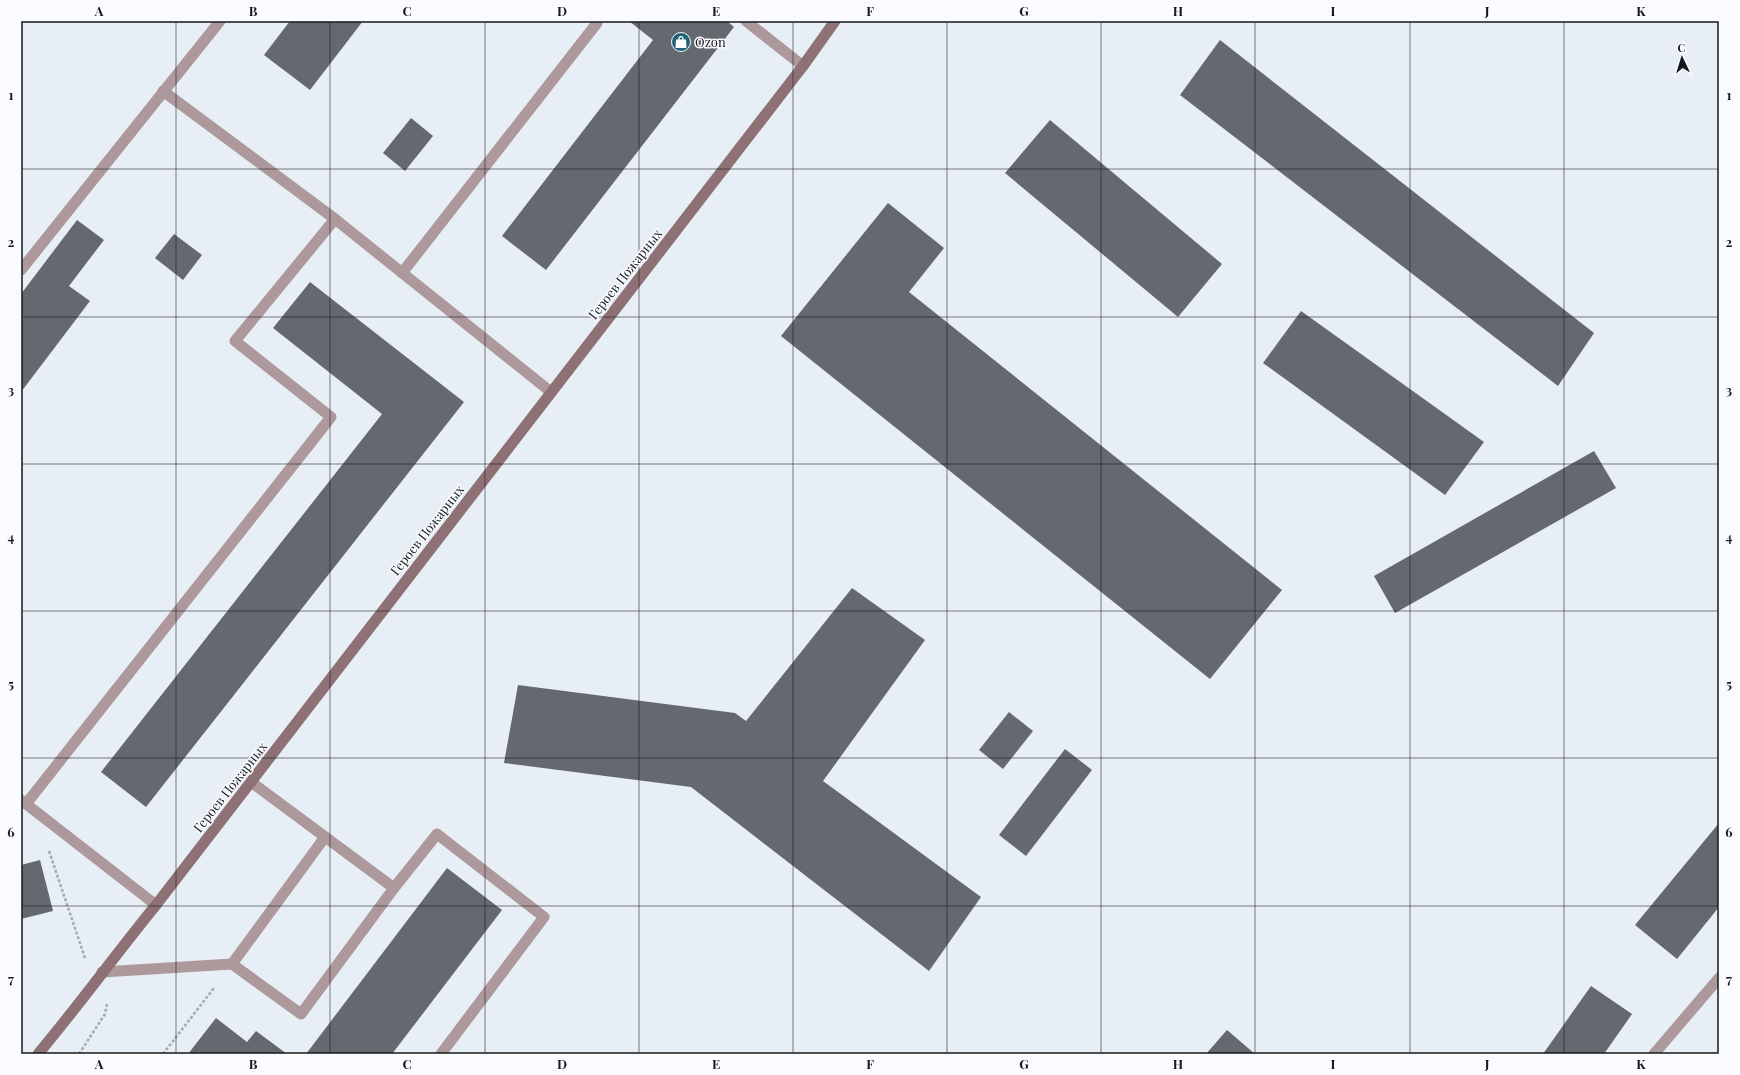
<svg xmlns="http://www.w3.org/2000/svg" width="1740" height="1075" viewBox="0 0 1740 1075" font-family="'Playfair Display',serif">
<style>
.building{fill:#646970}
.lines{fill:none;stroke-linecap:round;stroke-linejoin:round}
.path{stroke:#a5aab0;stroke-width:2.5;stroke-dasharray:3 2;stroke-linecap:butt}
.service{stroke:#ad999c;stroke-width:11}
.minor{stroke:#ad999c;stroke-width:11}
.secondary{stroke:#8d7175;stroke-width:11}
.grid{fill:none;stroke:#16181b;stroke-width:1;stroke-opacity:0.55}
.labels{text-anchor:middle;stroke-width:3;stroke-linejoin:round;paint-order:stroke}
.poi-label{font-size:13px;fill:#16181b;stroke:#f9fbfe;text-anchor:start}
.street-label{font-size:13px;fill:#16181b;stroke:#f9fbfe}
.neatline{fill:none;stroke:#16181b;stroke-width:1.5}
.grid-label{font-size:13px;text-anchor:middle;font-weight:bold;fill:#16181b}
</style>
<rect width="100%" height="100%" fill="#e8eef6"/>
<g class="building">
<polygon points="290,21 363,21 310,90 264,55"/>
<polygon points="629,21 727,21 734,27 546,270 502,236 653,40"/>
<polygon points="1220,40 1594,333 1558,386 1180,95"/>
<polygon points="411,118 433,136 405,171 383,153"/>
<polygon points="1050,120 1222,264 1178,317 1005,173"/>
<polygon points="888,203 944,248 909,292 1282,590 1210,679 781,336"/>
<polygon points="77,220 104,240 69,286 90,301 21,392 21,294"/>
<polygon points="174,234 202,255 183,280 155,258"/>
<polygon points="310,282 464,402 146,807 101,772 382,414 273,328"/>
<polygon points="1301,311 1484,442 1445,495 1263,363"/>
<polygon points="1594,451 1616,488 1395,613 1374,576"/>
<polygon points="852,588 925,640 823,781 981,897 929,971 691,787 504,763 518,685 735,713 746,721"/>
<polygon points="1009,712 1033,731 1003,769 979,750"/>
<polygon points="1065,749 1092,770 1026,856 999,835"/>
<polygon points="1719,823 1719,907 1677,959 1635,925"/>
<polygon points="40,860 53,911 21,919 21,865"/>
<polygon points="447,868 502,910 392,1054 306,1054"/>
<polygon points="1591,986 1632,1014 1604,1054 1543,1054"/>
<polygon points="216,1018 247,1042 256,1031 287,1054 188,1054"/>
<polygon points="1227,1030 1255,1054 1206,1054"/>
</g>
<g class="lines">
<g class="path">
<polyline points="49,851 85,958"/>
<polyline points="79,1054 105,1014 107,1004"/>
<polyline points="163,1054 214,988"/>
</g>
<g class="service">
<polyline points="746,21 803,66"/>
<polyline points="163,91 335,219 551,392"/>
<polyline points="21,270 220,21"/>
<polyline points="402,273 597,23"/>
<polyline points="21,800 156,905"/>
<polyline points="26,804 331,417 235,341 335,219"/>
<polyline points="394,888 437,834 544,917 441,1054"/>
<polyline points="232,964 325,837"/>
<polyline points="102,972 232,964 301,1014 394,888 251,782"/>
</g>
<polyline class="minor" points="1654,1054 1719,978"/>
<path class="secondary" d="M38 1054C79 1005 116 954 156 905L803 66 835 21"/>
</g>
<path class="grid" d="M176 21V1054M330 21V1054M485 21V1054M639 21V1054M793 21V1054M947 21V1054M1101 21V1054M1255 21V1054M1410 21V1054M1564 21V1054M21 169H1719M21 317H1719M21 464H1719M21 611H1719M21 758H1719M21 906H1719"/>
<defs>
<symbol id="shop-disc" viewBox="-11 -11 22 22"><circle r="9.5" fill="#1f6375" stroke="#f9fbfe"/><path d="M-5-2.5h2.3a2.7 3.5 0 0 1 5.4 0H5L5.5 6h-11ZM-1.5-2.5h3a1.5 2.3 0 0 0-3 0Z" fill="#fff"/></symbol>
</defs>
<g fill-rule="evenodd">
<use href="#shop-disc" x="670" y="31" width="22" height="22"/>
</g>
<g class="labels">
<g class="poi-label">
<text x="695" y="47">Ozon</text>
</g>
<g class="street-label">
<text transform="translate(625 274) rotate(-52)" y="5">Героев Пожарных</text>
<text transform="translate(427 530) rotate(-52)" y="5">Героев Пожарных</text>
<text transform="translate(230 787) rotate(-52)" y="5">Героев Пожарных</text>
</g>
</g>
<rect width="1740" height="1075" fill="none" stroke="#f9fbfe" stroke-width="44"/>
<g transform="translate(1682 58) rotate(356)" stroke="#f9fbfe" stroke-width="3" paint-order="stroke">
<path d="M0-3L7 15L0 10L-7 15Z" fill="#16181b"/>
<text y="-6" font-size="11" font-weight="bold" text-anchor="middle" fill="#16181b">С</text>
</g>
<rect x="22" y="22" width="1696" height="1031" class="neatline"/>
<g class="grid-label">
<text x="99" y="16">A</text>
<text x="253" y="16">B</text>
<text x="407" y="16">C</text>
<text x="562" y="16">D</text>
<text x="716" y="16">E</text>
<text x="870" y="16">F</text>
<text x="1024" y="16">G</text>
<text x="1178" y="16">H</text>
<text x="1333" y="16">I</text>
<text x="1487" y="16">J</text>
<text x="1641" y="16">K</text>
<text x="11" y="100">1</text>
<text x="1729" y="100">1</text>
<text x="11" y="247">2</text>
<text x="1729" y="247">2</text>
<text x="11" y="395">3</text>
<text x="1729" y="395">3</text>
<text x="11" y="542">4</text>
<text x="1729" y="542">4</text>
<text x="11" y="689">5</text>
<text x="1729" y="689">5</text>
<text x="11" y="837">6</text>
<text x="1729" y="837">6</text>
<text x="11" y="984">7</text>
<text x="1729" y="984">7</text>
<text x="99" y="1069">A</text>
<text x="253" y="1069">B</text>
<text x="407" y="1069">C</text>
<text x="562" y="1069">D</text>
<text x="716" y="1069">E</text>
<text x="870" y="1069">F</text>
<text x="1024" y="1069">G</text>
<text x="1178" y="1069">H</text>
<text x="1333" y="1069">I</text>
<text x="1487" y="1069">J</text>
<text x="1641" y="1069">K</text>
</g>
</svg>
